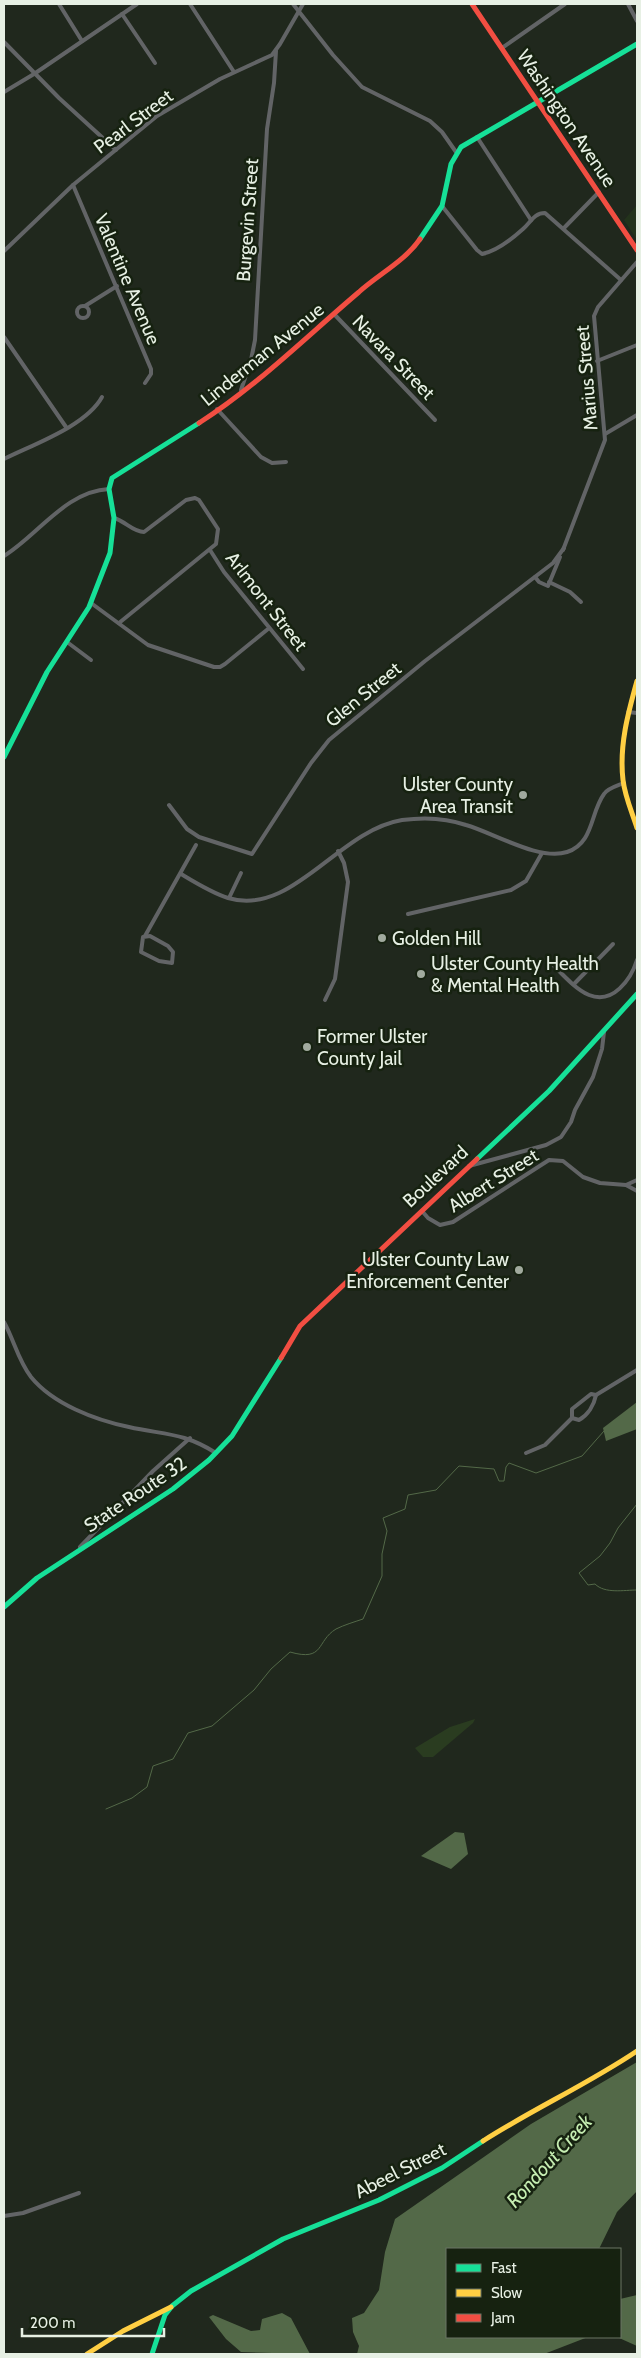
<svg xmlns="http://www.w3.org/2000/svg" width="641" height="2358" viewBox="0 0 641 2358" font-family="Cabin,sans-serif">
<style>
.built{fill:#23331c}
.green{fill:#2a3c20}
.water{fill:#536948}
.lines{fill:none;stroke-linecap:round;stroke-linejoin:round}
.stream{stroke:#536948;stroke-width:1}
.street{stroke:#626466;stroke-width:4}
.fast{stroke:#16e098;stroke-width:5}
.slow{stroke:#ffcf43;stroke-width:5}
.jam{stroke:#f24e42;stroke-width:5}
.poi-dot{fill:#a1aa9e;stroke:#162210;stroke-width:2}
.labels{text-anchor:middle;stroke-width:5;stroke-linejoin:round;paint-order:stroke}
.street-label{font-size:19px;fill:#e7f0e4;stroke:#162210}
.poi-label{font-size:19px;fill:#e7f0e4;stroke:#162210;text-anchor:start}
.water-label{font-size:20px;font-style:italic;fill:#c6eeb2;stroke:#162210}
</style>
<rect width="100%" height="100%" fill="#20281d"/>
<polygon class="built" points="637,205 637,240 624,220"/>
<polygon class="green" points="475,1719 473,1723 433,1757 423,1757 415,1748 450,1727"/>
<g class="water">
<polygon points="637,1402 637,1429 606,1441 603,1428"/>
<polygon points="455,1832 464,1833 468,1854 451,1869 421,1856"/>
<polygon points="637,2062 637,2191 617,2212 599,2249 447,2249 447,2337 588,2337 544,2354 357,2354 359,2346 353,2332 352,2318 364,2313 379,2290 385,2252 395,2219 531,2124"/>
<polygon points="637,2295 637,2346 617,2337 620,2337 620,2299"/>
<polygon points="282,2313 291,2318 310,2354 241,2352 226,2339 209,2317 213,2315 251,2331 260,2330 262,2319"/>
</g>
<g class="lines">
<g class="stream">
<path d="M637 1504 618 1528 610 1543 600 1556 579 1573 588 1585 595 1584C605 1594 624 1590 637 1590"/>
<path d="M106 1809 132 1798 147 1787 153 1766 173 1759 188 1733 212 1726 254 1690 271 1669 290 1652C325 1662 316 1641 336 1629 344 1625 354 1622 363 1619L382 1576V1554L387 1531 383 1518 405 1509 408 1495 436 1490 459 1466 494 1469 499 1481H504L506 1467 509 1463 536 1473 582 1456 604 1431"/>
</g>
<g class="street">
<polyline points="59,4 82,41"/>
<polyline points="190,4 234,72"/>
<polyline points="293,4 333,55 362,87 430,121 442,132 456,152"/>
<polyline points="628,4 637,21"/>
<polyline points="122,14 155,63"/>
<polyline points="4,42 59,98 116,150"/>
<polyline points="502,48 565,4"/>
<polyline points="4,92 34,74 137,4"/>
<polyline points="477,137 531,220"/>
<polyline points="73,185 151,369 151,374 145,383"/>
<path d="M442 206 477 250 482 254C497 251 513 238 523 229 531 222 534 213 545 213L621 280"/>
<polyline points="564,228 599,192"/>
<polyline points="4,251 73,185 157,116 220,79 272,55 280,44 303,4"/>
<polyline points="85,306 117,286"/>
<circle cx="83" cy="312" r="6"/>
<polyline points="334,314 435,420"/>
<polyline points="4,337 66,427"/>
<polyline points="597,361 637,345"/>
<polyline points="241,390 251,360 255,340 267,129 274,83 276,51"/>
<polyline points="217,409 261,457 272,463 286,462"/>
<polyline points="605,434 637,415"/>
<path d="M4 459C34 444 86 426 102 397"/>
<path d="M114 518C125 521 133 532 144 532L186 500 195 498 199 500 218 529 216 544 119 623"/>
<polyline points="210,550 224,572 303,669"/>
<polyline points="563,550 605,440 594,316 598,307 637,262"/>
<path d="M4 556C38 535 66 491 109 489"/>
<polyline points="535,577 539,582 548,586 560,557"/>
<polyline points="549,582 570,592 581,602"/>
<polyline points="91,603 148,645 214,667 220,667 225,664 268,629"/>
<polyline points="67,642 91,660"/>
<polyline points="628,712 637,713"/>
<polyline points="169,805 187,829 199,837 252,854 311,763 329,740 425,661 553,563 564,548"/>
<path d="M181 874C196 883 212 893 228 898 293 917 337 831 402 820 424 817 446 818 466 825 494 833 539 861 567 852 594 843 590 813 604 794 608 788 617 786 624 783"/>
<polyline points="229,898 241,873"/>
<polyline points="408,914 511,890 526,881 542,853"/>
<polyline points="145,936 196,845"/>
<polygon points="150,936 168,946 173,952 172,963 159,961 141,952 143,937"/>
<path d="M547 959C559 970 573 988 589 995 613 1005 631 979 637 960"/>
<polyline points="574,984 613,944"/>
<polyline points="325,1000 335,979 348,882 344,863 338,851"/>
<polyline points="469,1166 546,1145 561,1137 571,1122 575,1110 593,1077 602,1049 604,1032"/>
<polyline points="626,1185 637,1191"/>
<polyline points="422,1211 428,1218 440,1225 453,1222 549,1160 563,1161 583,1177 600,1183 626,1185 637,1180"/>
<path d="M4 1322C14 1340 18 1360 31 1377 53 1404 95 1420 129 1427 164 1435 183 1432 216 1453"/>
<path d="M572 1418 579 1420C588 1415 594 1405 596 1395L637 1370"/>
<polyline points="572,1418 572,1409 591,1394 596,1395"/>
<polyline points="526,1453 545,1445 572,1418"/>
<polyline points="80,1547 153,1471 190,1438"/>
<polyline points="4,2216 23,2213 79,2193"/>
</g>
<g class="fast">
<polyline points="420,239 442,206 451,164 461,147 637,44"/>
<polyline points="4,757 47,672 89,607 110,553 114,518 109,489 112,478 199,423"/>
<polyline points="477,1159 549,1091 637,994"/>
<polyline points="4,1607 37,1578 173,1489 209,1460 232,1436 281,1358"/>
<polyline points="152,2354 165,2315 172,2306 191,2291 283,2239 379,2200 442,2168 483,2141"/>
</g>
<g class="slow">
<path d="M637 681C628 713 619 746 623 780 625 797 632 812 637 828"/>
<path d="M483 2141C533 2109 588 2084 637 2051"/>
<polyline points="87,2354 123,2331 171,2307"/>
</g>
<g class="jam">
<polyline points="472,4 637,250"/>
<path d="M199 423C257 386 307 336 359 292 379 274 405 261 420 239"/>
<polyline points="281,1358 300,1326 477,1159"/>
</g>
</g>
<g class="poi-dot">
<circle cx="523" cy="795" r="5"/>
<circle cx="382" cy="938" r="5"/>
<circle cx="421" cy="974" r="5"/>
<circle cx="307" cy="1047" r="5"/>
<circle cx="519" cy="1270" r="5"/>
</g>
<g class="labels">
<g class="street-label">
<text transform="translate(567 118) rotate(56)" y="7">Washington Avenue</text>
<text transform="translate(133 121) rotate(-37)" y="7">Pearl Street</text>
<text transform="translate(247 220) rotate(-86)" y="7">Burgevin Street</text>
<text transform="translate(128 279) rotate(67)" y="7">Valentine Avenue</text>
<text transform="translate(262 354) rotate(-39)" y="7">Linderman Avenue</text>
<text transform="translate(394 357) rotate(46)" y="7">Navara Street</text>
<text transform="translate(586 378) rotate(-95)" y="7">Marius Street</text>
<text transform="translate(267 601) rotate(52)" y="7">Arlmont Street</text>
<text transform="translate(363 694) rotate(-39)" y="7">Glen Street</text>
<text transform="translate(435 1176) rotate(-43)" y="7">Boulevard</text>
<text transform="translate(493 1180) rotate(-32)" y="7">Albert Street</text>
<text transform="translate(135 1494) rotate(-34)" y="7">State Route 32</text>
<text transform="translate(400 2170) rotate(-27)" y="7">Abeel Street</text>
</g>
<g class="poi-label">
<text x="513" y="791" text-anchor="end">Ulster County<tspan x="513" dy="22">Area Transit</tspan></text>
<text x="392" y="945">Golden Hill</text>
<text x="431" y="970">Ulster County Health<tspan x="431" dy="22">&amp; Mental Health</tspan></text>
<text x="317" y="1043">Former Ulster<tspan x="317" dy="22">County Jail</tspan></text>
<text x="509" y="1266" text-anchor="end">Ulster County Law<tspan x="509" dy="22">Enforcement Center</tspan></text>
</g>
<g class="water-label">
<text transform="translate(549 2161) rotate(-48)" y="7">Rondout Creek</text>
</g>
</g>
<rect width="641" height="2358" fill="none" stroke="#e7f0e4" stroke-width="10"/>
<rect x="446" y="2248" width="175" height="90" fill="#162210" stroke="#6a7465"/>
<rect x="456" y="2264" width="25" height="8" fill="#16e098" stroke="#6a7465"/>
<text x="491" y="2273" font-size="15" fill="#e7f0e4">Fast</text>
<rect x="456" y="2289" width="25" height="8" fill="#ffcf43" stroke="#6a7465"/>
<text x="491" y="2298" font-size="15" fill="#e7f0e4">Slow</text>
<rect x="456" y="2314" width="25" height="8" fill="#f24e42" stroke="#6a7465"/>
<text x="491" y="2323" font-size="15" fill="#e7f0e4">Jam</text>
<path d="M22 2328v8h142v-8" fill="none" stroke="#e7f0e4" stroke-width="2.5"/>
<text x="30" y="2328" font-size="15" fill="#e7f0e4" stroke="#162210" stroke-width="4" paint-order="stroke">200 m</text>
</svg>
